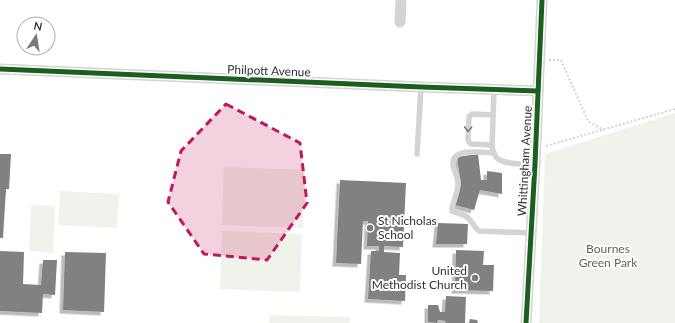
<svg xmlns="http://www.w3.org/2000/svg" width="675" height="323" viewBox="0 0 675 323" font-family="Lato,sans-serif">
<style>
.green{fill:#f0f2ec}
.building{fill:#818181;filter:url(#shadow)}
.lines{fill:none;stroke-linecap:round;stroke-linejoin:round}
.path{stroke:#d3d3d3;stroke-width:2;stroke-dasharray:2 2;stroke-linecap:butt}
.service{stroke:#d4d4d4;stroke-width:5.5}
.minor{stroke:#d4d4d4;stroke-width:11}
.cycleway-casing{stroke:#fff;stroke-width:8}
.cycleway{stroke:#1b5e20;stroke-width:5}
.oneway{stroke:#7b7b7b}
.marked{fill:#c2185b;fill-opacity:0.2;stroke:#c2185b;stroke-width:3;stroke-dasharray:8 5;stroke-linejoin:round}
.poi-dot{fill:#7a7a7a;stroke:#fff;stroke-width:1.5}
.labels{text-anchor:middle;stroke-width:4;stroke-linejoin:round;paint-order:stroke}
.street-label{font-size:12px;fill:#333;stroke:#fff}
.poi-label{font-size:12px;fill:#333;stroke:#fff;text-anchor:start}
.park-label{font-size:12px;fill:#5d6a45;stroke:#fff}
</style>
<defs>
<filter id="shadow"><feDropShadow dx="-3.5" dy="3.5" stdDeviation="0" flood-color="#0004"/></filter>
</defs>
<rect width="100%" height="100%" fill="#fff"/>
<g class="green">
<polygon points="675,113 675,323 539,323 545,154"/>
<polygon points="224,167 305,170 303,228 222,225"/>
<polygon points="60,191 119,194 117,228 58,225"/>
<polygon points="31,205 55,206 53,253 29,251"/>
<polygon points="222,231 302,234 300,292 220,289"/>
<polygon points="269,315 350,317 350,323 269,323"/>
</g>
<g class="building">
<polygon points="0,154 11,154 9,189 6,189 3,238 0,238"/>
<polygon points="478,154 481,180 487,180 487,171 502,173 502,194 480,190 474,210 455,205 461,184 457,157"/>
<polygon points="340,180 406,183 403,247 384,246 384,252 400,253 399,275 406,275 405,301 368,299 371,251 379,251 379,246 367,246 368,221 363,221 361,264 336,263"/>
<polygon points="438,223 468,224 467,244 436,244"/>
<polygon points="456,250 484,251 483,265 494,265 493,291 455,290"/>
<polygon points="0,251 24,252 23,284 41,285 43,260 57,260 55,295 43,294 42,313 0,311"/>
<polygon points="65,252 106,253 104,312 63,310"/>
<polygon points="446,296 466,297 465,323 445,323 446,321 438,320 437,323 428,322 428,305 438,305 440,312 445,312"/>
<polygon points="470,319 477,320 478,323 469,323"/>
</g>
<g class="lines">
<g class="path">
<polyline points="549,60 561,60 588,121 604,130"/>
<polyline points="546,146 675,109"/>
</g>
<g class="service">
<path d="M494 89 492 147C493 151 494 155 497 158 504 165 526 164 535 164"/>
<polyline points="492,145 471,144 469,142 468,140 469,117 472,114 493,115"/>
<path d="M494 153C484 153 453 147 453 163 453 170 458 176 458 184 458 191 454 200 452 208V211C457 214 464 214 468 218 473 222 474 228 479 231L531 233"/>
<polyline points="417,154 421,87"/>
</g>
<g class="minor">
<polyline points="400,22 401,0"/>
<polyline points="0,69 421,87 538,91"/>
<polyline points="526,323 535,164 542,0"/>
</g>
<defs>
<g id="cycleway">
<polyline points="0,69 421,87 538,91"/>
<polyline points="526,323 535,164 542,0"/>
</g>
</defs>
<use href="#cycleway" class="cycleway-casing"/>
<use href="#cycleway" class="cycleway"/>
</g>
<defs><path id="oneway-chevron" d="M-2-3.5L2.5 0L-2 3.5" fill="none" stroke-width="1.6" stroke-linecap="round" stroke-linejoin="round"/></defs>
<use class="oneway" href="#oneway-chevron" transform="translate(468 129) rotate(93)"/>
<path class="marked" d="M226 104 300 143 307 203 267 260 204 254 168 202 181 151Z"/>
<g class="poi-dot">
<circle cx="370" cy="228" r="4"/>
<circle cx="475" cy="278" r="4"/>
</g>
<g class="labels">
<g class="street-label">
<text transform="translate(269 71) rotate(2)" y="4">Philpott Avenue</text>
<text transform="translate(525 161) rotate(-87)" y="4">Whittingham Avenue</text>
</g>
<g class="poi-label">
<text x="378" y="225">St Nicholas<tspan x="378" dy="14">School</tspan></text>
<text x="467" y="275" text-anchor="end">United<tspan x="467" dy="14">Methodist Church</tspan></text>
</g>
<g class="park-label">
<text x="608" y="253">Bournes<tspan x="608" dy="14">Green Park</tspan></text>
</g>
</g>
<g transform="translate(36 36) rotate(12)"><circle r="19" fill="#ffffff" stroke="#adadad"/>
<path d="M0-3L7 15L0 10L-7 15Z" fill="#7a7a7a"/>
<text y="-6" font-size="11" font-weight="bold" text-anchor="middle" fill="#333333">N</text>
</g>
</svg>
